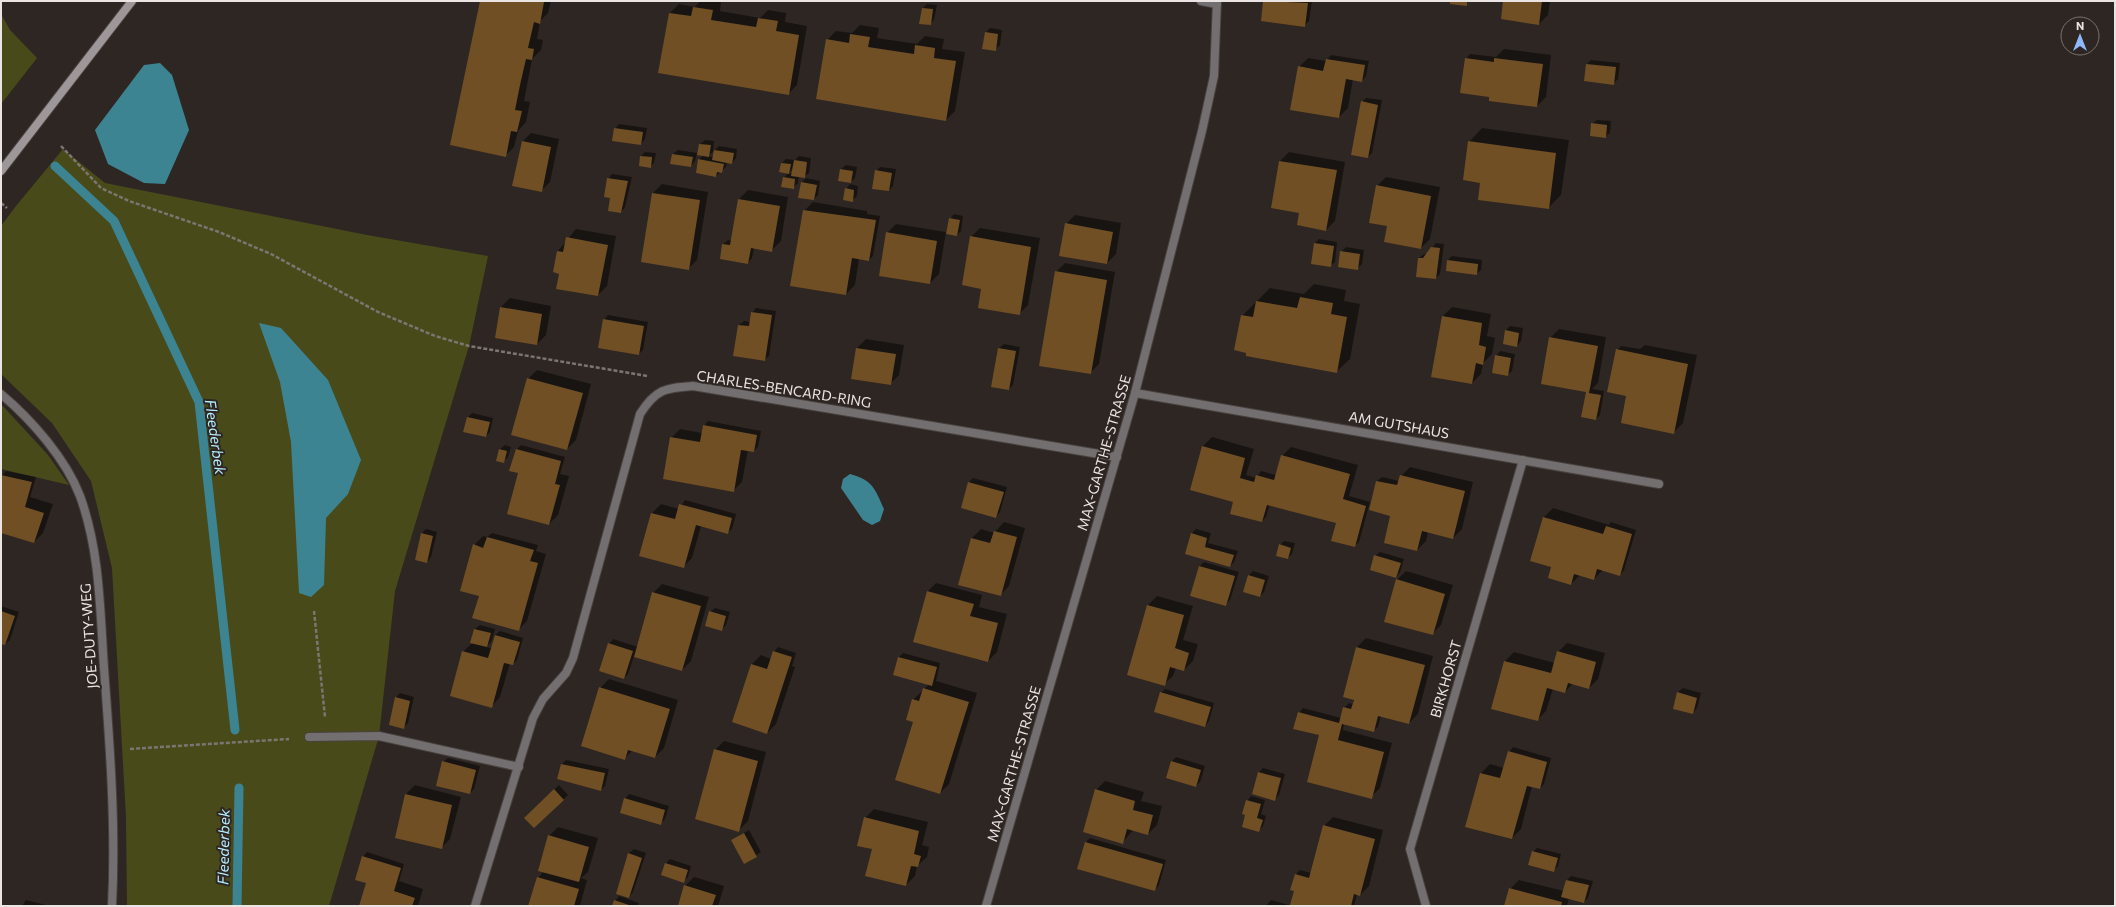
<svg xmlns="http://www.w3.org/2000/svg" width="2116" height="907" viewBox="0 0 2116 907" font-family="Commissioner,sans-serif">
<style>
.green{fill:#484b19}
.water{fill:#3d8492}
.shadow{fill:#0007}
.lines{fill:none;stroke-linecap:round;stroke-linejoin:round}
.stream{stroke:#3d8492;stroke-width:9}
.building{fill:#704f24}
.lane-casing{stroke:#48413e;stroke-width:10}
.street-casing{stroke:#48413e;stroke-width:10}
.secondary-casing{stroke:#48413e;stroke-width:10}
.path{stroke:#7c7572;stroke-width:2.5;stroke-dasharray:4 2;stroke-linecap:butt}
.lane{stroke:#736f70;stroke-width:8}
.street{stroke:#736f70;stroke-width:8}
.secondary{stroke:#9e9799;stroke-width:8}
.labels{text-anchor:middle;stroke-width:4;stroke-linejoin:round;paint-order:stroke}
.street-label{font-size:14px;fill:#eae4e2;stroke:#2e2623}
.water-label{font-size:15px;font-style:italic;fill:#b3eefc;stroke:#2e2623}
</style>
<rect width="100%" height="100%" fill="#2e2623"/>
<g class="green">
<polygon points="1,14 10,30 37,58 1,104"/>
<polygon points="63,149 105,183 367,235 488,256 469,346 395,591 379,736 329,906 127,906 126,817 112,568 91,481 52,423 1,374 1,226 16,206"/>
<polygon points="1,404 48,455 69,485 1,469"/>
</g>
<g class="water">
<polygon points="160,63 172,75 189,130 165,184 144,183 108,164 95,130 144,65"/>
<polygon points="259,323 281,328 328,380 361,460 348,494 326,518 324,585 311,597 299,593 291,442 280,382"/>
<path d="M850 474C873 480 875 489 884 509L880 521 872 525 863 520 841 488 843 479Z"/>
</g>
<g class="shadow">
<polygon points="481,1 551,1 548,13 540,21 537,39 543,40 541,50 532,59 524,101 530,102 526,122 518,131 514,147 505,156 451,145"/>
<polygon points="700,1 721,2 720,11 760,18 768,10 786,13 785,22 807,26 797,85 788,94 660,72 670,13 679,4 695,7"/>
<polygon points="1264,1 1312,1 1309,21 1304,26 1262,20"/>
<polygon points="1504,1 1550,1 1548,15 1539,24"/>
<polygon points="927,4 937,5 934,20 930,24 923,8"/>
<polygon points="860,25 879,28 877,38 917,44 925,36 944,39 942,49 965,52 955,111 946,120 827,40 836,31 852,33"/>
<polygon points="990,28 1002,30 1000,45 995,50 986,32"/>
<polygon points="1504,49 1551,55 1546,97 1537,106 1490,96 1466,59 1470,54 1496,57"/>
<polygon points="1331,55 1369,61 1366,76 1362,81 1353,79 1348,108 1339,117 1299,67 1308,58 1326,61"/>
<polygon points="1591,60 1620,63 1618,79 1613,84 1587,64"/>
<polygon points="1366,98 1382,100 1372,153 1368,157 1362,102"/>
<polygon points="1597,120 1611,121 1610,133 1605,137 1592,124"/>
<polygon points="619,124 647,128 645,139 641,144 615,129"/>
<polygon points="1482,128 1569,140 1561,195 1548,208 1481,182 1469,142"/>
<polygon points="531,133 559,139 550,182 541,191 522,142"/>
<polygon points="705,140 714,141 713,152 708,156 713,157 715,150 719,146 737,149 736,158 732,163 727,162 726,167 716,176 699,159 704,155 700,144"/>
<polygon points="678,150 697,153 695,161 691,166 673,154"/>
<polygon points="645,152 656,153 654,163 650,167 641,156"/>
<polygon points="1289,152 1345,162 1335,221 1326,230 1300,212 1272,207 1280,161"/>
<polygon points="799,156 811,158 809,173 804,177 799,176 798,183 793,188 784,178 788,173 792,174 793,168 789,173 782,163 786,159 795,160"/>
<polygon points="846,165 857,167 855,178 851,182 841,169"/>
<polygon points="880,167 896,169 893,186 889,190 876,171"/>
<polygon points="612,174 632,177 625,207 621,212 611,197 608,179"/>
<polygon points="1386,177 1440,187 1430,239 1421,248 1388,226 1377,186"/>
<polygon points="806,178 820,181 818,195 814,199 802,182"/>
<polygon points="662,184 708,192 697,260 688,269 653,193"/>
<polygon points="850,184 858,186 857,196 852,201 846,189"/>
<polygon points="748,190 788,197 781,241 772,250 754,248 752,258 748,263 723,244 728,240 732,241 739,199"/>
<polygon points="813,202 867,211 867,214 880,216 873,256 869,260 859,258 855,285 846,294 804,211"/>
<polygon points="954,214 963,216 961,231 957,235 950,219"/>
<polygon points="1075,215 1121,223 1116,254 1107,263 1066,224"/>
<polygon points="896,224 946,232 939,274 930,283 887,233"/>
<polygon points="980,228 1040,238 1028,305 1019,314 982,288 971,237"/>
<polygon points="576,229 616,236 607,286 598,295 560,273 554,272 558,251"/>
<polygon points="1319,239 1337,242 1335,262 1330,266 1315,243"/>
<polygon points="1436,243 1444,244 1440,274 1436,278 1419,258 1424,254 1427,254"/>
<polygon points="1346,247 1364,250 1362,264 1357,269 1341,252"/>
<polygon points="1452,256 1482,260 1481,270 1476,274 1448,260"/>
<polygon points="1065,263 1115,272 1099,364 1090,373 1056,272"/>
<polygon points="1314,284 1346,290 1344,301 1360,304 1350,359 1336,372 1242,316 1270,288 1304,294"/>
<polygon points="510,298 551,306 546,335 537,344 501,307"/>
<polygon points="1452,307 1491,314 1487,336 1495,338 1492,354 1483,363 1481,374 1472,383 1443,316"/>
<polygon points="756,308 776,311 769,356 764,360 739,325 744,321 750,322 752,313"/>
<polygon points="608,315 648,322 643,350 639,354 604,320"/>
<polygon points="1510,326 1523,328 1521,341 1517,346 1506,330"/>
<polygon points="1559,329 1606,337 1598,383 1592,389 1604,391 1600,415 1596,419 1587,393 1550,338"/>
<polygon points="866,339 904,345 899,375 890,384 857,348"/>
<polygon points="1004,344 1020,347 1013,385 1009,389 999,348"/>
<polygon points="1645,345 1697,355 1683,423 1674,432 1628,393 1617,350 1621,346 1640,349"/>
<polygon points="1500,351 1515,354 1512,371 1507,375 1496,356"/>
<polygon points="537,370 591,384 576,440 567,449 528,379"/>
<polygon points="472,413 493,418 490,432 486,436 468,417"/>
<polygon points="708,421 761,431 758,447 754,451 748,450 742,482 733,491 671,438 680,429 702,433 704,426"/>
<polygon points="1212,437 1254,449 1246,475 1256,478 1261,471 1276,475 1282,456 1291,447 1358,465 1349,496 1370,502 1359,542 1354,546 1338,520 1270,504 1266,517 1262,521 1235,499 1191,489 1203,446"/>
<polygon points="505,445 511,447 508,457 503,462 497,460 500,449"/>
<polygon points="521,445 565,457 560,474 569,476 558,515 549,524 519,473 517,449"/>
<polygon points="1410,467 1473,482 1462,529 1453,538 1428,532 1426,541 1417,550 1391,515 1370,510 1377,481 1382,477 1399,481 1401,476"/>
<polygon points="6,471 36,477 30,497 53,504 43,533 34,542 1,532 1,477"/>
<polygon points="973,478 1007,487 1000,512 996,517 962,507 969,482"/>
<polygon points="685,500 736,514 732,529 727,533 701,526 692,558 683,567 640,555 652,513 661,504 679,509"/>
<polygon points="1553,508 1609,525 1611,522 1636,530 1624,570 1620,575 1603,570 1594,579 1580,575 1571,584 1552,567 1531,560 1544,517"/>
<polygon points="1004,522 1025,528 1009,586 1000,595 959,584 972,538 981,529 994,533"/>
<polygon points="426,529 437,532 431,557 427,562 422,533"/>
<polygon points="1196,529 1211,533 1208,543 1238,551 1234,562 1230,566 1187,554 1192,533"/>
<polygon points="492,533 538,545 536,551 546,554 527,621 518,630 480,596 474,545 483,536 487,537"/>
<polygon points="1284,541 1295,543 1292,554 1288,558 1280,545"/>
<polygon points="1380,552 1404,559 1400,572 1396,577 1375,556"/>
<polygon points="1204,562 1239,572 1230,600 1226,604 1200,566"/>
<polygon points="1253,571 1269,576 1264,592 1260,596 1249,575"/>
<polygon points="1406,571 1453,585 1441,625 1432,634 1397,580"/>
<polygon points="936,583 982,595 979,607 1007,614 997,652 988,661 927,592"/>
<polygon points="662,584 709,597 691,661 682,670 634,656 628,674 624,678 609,644 613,639 638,647 653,593"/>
<polygon points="1157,596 1193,606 1183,640 1198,644 1193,661 1184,670 1176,668 1173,676 1164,684 1129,674 1148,605"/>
<polygon points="1,606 19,612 10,640 5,644 1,643"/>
<polygon points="715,608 730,612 726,625 721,630 710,612"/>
<polygon points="480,625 495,629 491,642 486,647 492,648 495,635 500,631 523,638 517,660 513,664 510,663 500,697 492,706 463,652 473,642 475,629"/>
<polygon points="1366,638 1433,656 1418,714 1409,723 1381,716 1378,727 1373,731 1344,723 1343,730 1392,743 1380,788 1371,797 1321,735 1299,713 1303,708 1341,718 1344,708 1349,703 1353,704 1357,647"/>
<polygon points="1567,643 1605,653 1598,679 1589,688 1573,683 1565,692 1553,689 1546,711 1537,720 1492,708 1505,661 1514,652 1555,663 1558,652"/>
<polygon points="778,647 796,653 792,666 795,667 776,724 767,733 733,721 752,664 761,655 771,659 774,652"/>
<polygon points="903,653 940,663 936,681 977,693 949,784 940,793 914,722 913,700 929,684 899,657"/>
<polygon points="609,679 678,700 664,748 655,757 633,750 624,759 600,688"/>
<polygon points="1683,688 1701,693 1697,708 1693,713 1678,692"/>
<polygon points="1165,689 1214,703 1209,721 1205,726 1161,693"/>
<polygon points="400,693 414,697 408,723 404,727 396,698"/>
<polygon points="724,741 766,752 748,821 739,830 715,750"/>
<polygon points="1513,747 1551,758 1544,784 1540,788 1532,786 1521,829 1512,838 1481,773 1490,764 1504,768 1509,752"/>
<polygon points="1176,757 1205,766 1200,782 1196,786 1172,761"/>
<polygon points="448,758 480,766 474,789 470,793 443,762"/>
<polygon points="566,760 609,769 605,786 601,790 559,779 562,764"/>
<polygon points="1263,768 1285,774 1279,795 1274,800 1259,772"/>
<polygon points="1105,781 1144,792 1141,801 1162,806 1157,825 1148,834 1133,830 1123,842 1096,790"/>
<polygon points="415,785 461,797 450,839 441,848 406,794"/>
<polygon points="559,785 568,795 534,827 525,818"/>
<polygon points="629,794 669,806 665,819 660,824 625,799"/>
<polygon points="1251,796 1265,800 1261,814 1266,816 1263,826 1259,830 1247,815 1247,801"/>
<polygon points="874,809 928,822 922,845 929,847 927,857 917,866 915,876 906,885 873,849 865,818"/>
<polygon points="1333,817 1383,830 1369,886 1360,895 1357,894 1354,906 1291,905 1295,890 1296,874 1300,870 1311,873 1324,826"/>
<polygon points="558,827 598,838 588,872 581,878 587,880 580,906 529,906 538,878 544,871 549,836"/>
<polygon points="749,830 761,852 745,863 732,840"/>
<polygon points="1090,838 1166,860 1159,885 1155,890 1086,842"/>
<polygon points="1537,848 1561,854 1558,866 1553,871 1533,852"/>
<polygon points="634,849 646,853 633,892 629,897 629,853"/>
<polygon points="367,852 404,864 399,881 423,889 418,906 360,906 367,882 363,857"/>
<polygon points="670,859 691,866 688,877 683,882 666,863"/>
<polygon points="1571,876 1593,881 1588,898 1584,902 1569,898 1567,906 1505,906 1510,889 1519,880 1564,891 1567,880"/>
<polygon points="694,877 724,886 718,906 679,906 685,886"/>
<polygon points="619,896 639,903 638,906 613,906 615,901"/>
<polygon points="26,900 50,906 22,906"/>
<polygon points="1271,900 1289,905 1288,906 1266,906"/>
</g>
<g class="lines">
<g class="stream">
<polyline points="55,166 114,221 199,402 235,730"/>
<polyline points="237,906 239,788"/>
</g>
</g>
<g class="building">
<polygon points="480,1 544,2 540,24 534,22 528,48 534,49 532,60 526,59 520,85 515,110 522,111 517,132 511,131 506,157 450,145"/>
<polygon points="1263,1 1308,3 1305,27 1261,21"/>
<polygon points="1450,1 1467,1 1467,6 1450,4"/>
<polygon points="1503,1 1542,1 1539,25 1501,19"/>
<polygon points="693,7 713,10 711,20 756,27 758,18 778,21 776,31 799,35 789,95 658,73 669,13 691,16"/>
<polygon points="922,8 933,9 931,25 919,24"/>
<polygon points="985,32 998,34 996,51 982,49"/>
<polygon points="850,34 870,37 868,47 914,54 915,45 935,48 934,58 956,61 946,121 816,99 826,39 849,43"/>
<polygon points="1465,58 1494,62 1494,58 1543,64 1537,107 1489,101 1489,97 1460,93"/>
<polygon points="1326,59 1365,65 1362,82 1346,79 1339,118 1290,110 1298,66 1323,71"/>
<polygon points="1586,64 1616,67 1614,85 1584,81"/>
<polygon points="1361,101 1378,105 1368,158 1351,155"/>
<polygon points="1591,123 1607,125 1606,138 1590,136"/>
<polygon points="614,128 643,132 641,145 612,141"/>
<polygon points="522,141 551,147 542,192 512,186"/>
<polygon points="1468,141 1556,153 1549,209 1478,200 1480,183 1463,180"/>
<polygon points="699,144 711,145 709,157 697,155"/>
<polygon points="714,150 734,153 732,164 712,160"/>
<polygon points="672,154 693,157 691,167 670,164"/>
<polygon points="640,156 652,157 651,168 639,166"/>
<polygon points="698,159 724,164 722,173 717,172 716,177 696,173"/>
<polygon points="794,160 807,162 805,178 791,176"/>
<polygon points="1279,161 1337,170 1326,231 1297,225 1299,213 1271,208"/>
<polygon points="781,163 791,164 789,174 779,172"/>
<polygon points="840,169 853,171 851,183 838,181"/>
<polygon points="875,170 892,173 889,191 872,189"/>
<polygon points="783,177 795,179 794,189 781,187"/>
<polygon points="607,178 628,181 621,213 608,211 610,198 604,197"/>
<polygon points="801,182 817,185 814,200 798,198"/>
<polygon points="1376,185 1431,196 1421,249 1384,242 1387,226 1369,223"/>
<polygon points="845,188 854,190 853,202 843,200"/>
<polygon points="652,193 700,200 689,270 641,262"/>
<polygon points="738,199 780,206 772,252 751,248 748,264 720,259 722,244 730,245"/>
<polygon points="803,210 876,220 869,261 852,258 846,295 790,286"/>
<polygon points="949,218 960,220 957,236 946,234"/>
<polygon points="1065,223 1113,232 1107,264 1059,256"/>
<polygon points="886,232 937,241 930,284 879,276"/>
<polygon points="970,236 1031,247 1020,315 978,308 981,289 962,285"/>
<polygon points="566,237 608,245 598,296 556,289 559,274 553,272 557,251 563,252"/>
<polygon points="1314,243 1334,246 1331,267 1311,264"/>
<polygon points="1431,247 1440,248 1436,279 1416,277 1418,258 1423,258"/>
<polygon points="1340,251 1360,254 1358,270 1338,267"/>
<polygon points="1447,260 1478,264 1477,275 1446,271"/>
<polygon points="1055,271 1107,280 1091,374 1039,366"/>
<polygon points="1300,297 1333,303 1331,314 1347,317 1337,373 1246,356 1246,353 1234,350 1241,315 1253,317 1256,301 1297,308"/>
<polygon points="500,307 542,314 537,345 495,338"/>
<polygon points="751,312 772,315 765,361 733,356 738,325 749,326"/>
<polygon points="1442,316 1482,323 1479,345 1486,347 1483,365 1476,363 1472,384 1431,377"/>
<polygon points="603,319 644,326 639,355 598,348"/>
<polygon points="1505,330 1519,333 1517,347 1503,344"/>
<polygon points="1549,337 1598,346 1589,393 1601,395 1596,420 1581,417 1586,392 1541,384"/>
<polygon points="856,348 896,354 891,385 851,379"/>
<polygon points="998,348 1016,351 1009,390 991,387"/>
<polygon points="1616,349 1688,364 1674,434 1621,423 1626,396 1607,392"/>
<polygon points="1495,355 1511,358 1508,376 1492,373"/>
<polygon points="527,378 583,393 567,450 511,435"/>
<polygon points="467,417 490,422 486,437 463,432"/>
<polygon points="703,425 757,435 754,452 741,450 734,492 663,479 670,437 700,442"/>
<polygon points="1202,446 1245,458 1240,478 1254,482 1256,475 1274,480 1281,455 1350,474 1343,499 1366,506 1355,547 1331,541 1336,523 1267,505 1262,522 1230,514 1233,502 1190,490"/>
<polygon points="499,449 507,451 504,463 496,461"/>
<polygon points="516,449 561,461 555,484 560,485 549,525 507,514 518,473 509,471"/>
<polygon points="1,475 32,482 25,507 44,513 34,543 1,533"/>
<polygon points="1400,475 1465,491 1453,539 1422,531 1417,551 1384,543 1390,516 1369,510 1376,481 1397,485"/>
<polygon points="968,482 1004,492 996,518 961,508"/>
<polygon points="679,504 732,518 728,534 696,525 684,568 639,556 651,513 675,519"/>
<polygon points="1543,517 1603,534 1606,526 1632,534 1620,576 1597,569 1594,580 1574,574 1571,585 1548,578 1551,567 1530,561"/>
<polygon points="994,531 1017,537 1001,596 958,585 971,538 990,543"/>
<polygon points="421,533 433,536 427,563 415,560"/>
<polygon points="1191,533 1207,538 1205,547 1234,555 1230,567 1185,554"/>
<polygon points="487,537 534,550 530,561 538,563 519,631 472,618 479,596 460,591 473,544 483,548"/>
<polygon points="1279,544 1291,548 1288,559 1276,556"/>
<polygon points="1374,555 1401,563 1396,578 1370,570"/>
<polygon points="1199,566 1235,576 1226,606 1190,596"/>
<polygon points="1248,575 1265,580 1260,597 1243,592"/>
<polygon points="1396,579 1445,594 1433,635 1384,622"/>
<polygon points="927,591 974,604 970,616 998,623 988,662 913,642"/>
<polygon points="652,592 701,606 682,671 634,657"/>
<polygon points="1147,605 1184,615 1175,648 1189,653 1184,671 1170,667 1165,686 1127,675"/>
<polygon points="1,611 15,616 5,645 1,644"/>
<polygon points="709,611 726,616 722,631 705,626"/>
<polygon points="474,629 491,633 487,647 470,643"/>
<polygon points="495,635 520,642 513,665 504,663 492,708 450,696 462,651 488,658"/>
<polygon points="608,643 633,651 624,679 599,671"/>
<polygon points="1356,647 1425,665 1409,724 1378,716 1374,732 1342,724 1338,740 1384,752 1372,799 1307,782 1319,735 1293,729 1298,712 1339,723 1343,707 1351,709 1354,700 1343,697"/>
<polygon points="773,651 792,657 767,734 732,722 751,664 767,669"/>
<polygon points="1557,651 1596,662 1589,689 1568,683 1565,693 1547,688 1538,721 1491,709 1504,661 1551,673"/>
<polygon points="898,657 937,667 932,686 893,675"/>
<polygon points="599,687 670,709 655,758 628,750 625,760 581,746"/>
<polygon points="923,688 969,702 940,794 895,780 913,722 906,720 912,699 919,701"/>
<polygon points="1160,692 1211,707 1205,727 1154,712"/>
<polygon points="1677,692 1697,698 1693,714 1673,709"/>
<polygon points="395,697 410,701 404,729 389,725"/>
<polygon points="714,749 758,761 739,832 695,819"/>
<polygon points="1508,751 1547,762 1540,789 1527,786 1512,839 1465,827 1480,773 1500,778"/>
<polygon points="442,761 476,770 470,794 436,786"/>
<polygon points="1171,761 1201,770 1196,787 1166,778"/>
<polygon points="561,764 605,773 601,791 557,779"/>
<polygon points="1258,772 1281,778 1275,801 1252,794"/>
<polygon points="554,789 564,800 534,828 524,818"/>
<polygon points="1095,789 1135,801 1133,810 1153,815 1148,835 1127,829 1123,844 1083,832"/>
<polygon points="405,794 452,805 442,849 395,838"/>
<polygon points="624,798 665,810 661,825 620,813"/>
<polygon points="1246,800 1261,804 1257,818 1263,820 1259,832 1242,827 1245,815 1242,814"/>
<polygon points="864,817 919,831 914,854 921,856 918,867 911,866 906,886 865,876 872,849 857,846"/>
<polygon points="1323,825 1375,839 1360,896 1354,894 1351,906 1290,905 1294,891 1290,890 1295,874 1309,878"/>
<polygon points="744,833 757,857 744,864 731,840"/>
<polygon points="548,835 589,847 579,882 538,871"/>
<polygon points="1085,842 1163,864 1155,891 1077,869"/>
<polygon points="1532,851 1558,858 1554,872 1528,865"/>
<polygon points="628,853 642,858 629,898 616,894"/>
<polygon points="362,856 401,868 394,891 415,898 412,906 359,906 366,883 355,880"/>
<polygon points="665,863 688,870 684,883 661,875"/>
<polygon points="537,877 579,889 574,906 528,906"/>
<polygon points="1566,880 1589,885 1584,903 1561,897"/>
<polygon points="684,885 716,895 712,906 678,906"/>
<polygon points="1509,888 1562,902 1561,906 1504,906"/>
<polygon points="614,900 632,906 612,906"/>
</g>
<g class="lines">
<defs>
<polyline id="lane" points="309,737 379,736 519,767"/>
<g id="street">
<polyline points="1201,1 1217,4"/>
<polyline points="1135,393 1659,484"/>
<path d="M1 394C31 419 66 459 80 496 100 551 100 610 104 668 110 747 116 827 112 906"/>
<path d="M475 906 533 718 543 699 566 673 573 658 640 414C656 389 665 388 693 386L1117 457"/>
<polyline points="986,906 1135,393 1202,131 1214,76 1217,1"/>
<polyline points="1426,906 1410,849 1523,460"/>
</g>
<polyline id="secondary" points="1,171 132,1"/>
</defs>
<use href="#lane" class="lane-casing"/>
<use href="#street" class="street-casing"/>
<use href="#secondary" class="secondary-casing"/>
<g class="path">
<polyline points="61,146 101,188 129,201 219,232 271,254 378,312 435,336 469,346 647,376"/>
<polyline points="1,203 7,208"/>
<polyline points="314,611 325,717"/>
<polyline points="130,749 289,739"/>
</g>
<use href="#lane" class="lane"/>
<use href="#street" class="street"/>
<use href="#secondary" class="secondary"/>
</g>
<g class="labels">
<g class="street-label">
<text transform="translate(784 389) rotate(9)" y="5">CHARLES-BENCARD-RING</text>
<text transform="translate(1399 425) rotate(10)" y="5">AM GUTSHAUS</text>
<text transform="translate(1104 453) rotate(-74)" y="5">MAX-GARTHE-STRASSE</text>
<text transform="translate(89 636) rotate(-94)" y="5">JOE-DUTY-WEG</text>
<text transform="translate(1446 679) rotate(-74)" y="5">BIRKHORST</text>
<text transform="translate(1014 764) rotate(-74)" y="5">MAX-GARTHE-STRASSE</text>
</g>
<g class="water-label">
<text transform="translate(215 437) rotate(82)" y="5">Fleederbek</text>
<text transform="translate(224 847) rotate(-89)" y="5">Fleederbek</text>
</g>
</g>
<rect width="2116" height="907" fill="none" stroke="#eae4e2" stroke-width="4"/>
<g transform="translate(2080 36)"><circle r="19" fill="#2e2623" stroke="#79726f"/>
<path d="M0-3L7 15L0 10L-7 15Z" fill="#91b8fd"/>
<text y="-6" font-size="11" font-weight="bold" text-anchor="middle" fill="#eae4e2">N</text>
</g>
</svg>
